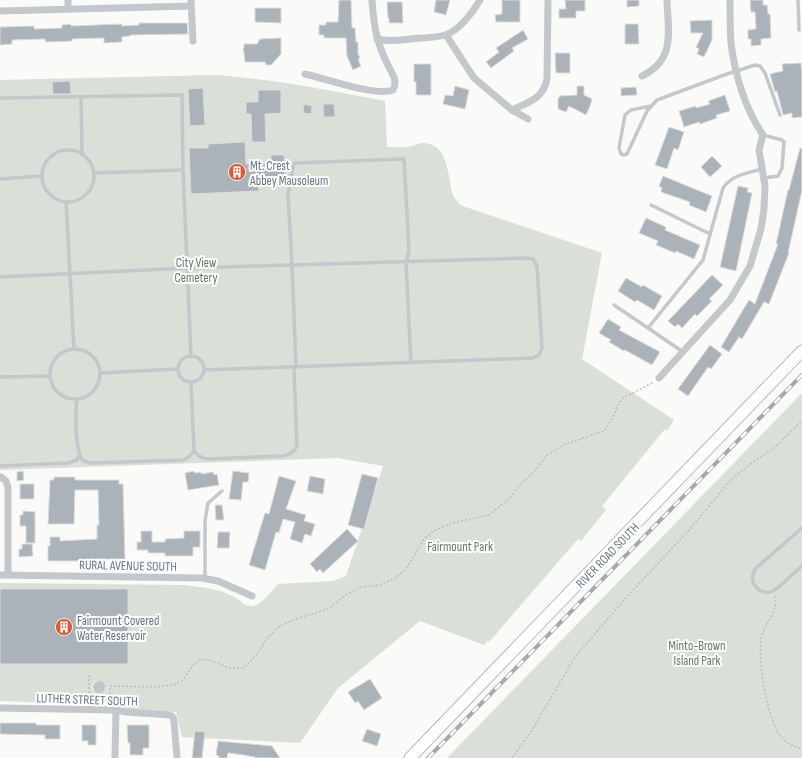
<svg xmlns="http://www.w3.org/2000/svg" width="802" height="758" viewBox="0 0 802 758" font-family="'Sofia Sans Condensed',sans-serif">
<style>
.green{fill:#dadfd7;fill-rule:evenodd}
.water{fill:#bbc7cb}
.building{fill:#aab3b9;stroke:#dcdcda}
.lines{fill:none;stroke-linecap:round;stroke-linejoin:round}
.primary-casing{stroke:#b5babe;stroke-width:13}
.path{stroke:#bbbfc2;stroke-width:1.5;stroke-dasharray:2 2;stroke-linecap:butt}
.lane{stroke:#c3c8cc;stroke-width:3.5}
.street{stroke:#c3c8cc;stroke-width:7}
.primary{stroke:#fff;stroke-width:11}
.rail-casing{stroke:#a2aab0;stroke-width:4}
.rail{stroke:#fff;stroke-width:2.5;stroke-dasharray:8;stroke-linecap:butt}
.labels{text-anchor:middle;stroke-width:4;stroke-linejoin:round;paint-order:stroke}
.poi-label{font-size:13px;fill:#657683;stroke:#fff;text-anchor:start}
.park-label{font-size:13px;fill:#687a64;stroke:#fff}
.street-label{font-size:13px;fill:#657683;stroke:#fff}
</style>
<rect width="100%" height="100%" fill="#fafaf8"/>
<g class="green">
<path d="M215 75C272 79 328 90 385 101L387 147C394 147 404 148 412 146 416 145 418 143 423 143 450 144 447 177 453 195 454 198 458 202 460 205L602 253 582 359 674 420 667 431 665 429 602 506 606 510 581 541 578 539 489 642 487 641 484 645 420 621 338 688 300 743 182 737 176 712 129 709 118 705 0 701V664H127L128 590 0 589V583L183 585C201 587 217 588 234 597 240 600 244 607 253 606 263 604 271 591 278 584L333 581 346 576 383 466 338 458 0 470V80ZM97 681H99L101 693 95 692 92 689 93 683Z"/>
<polygon points="802,393 802,758 447,758"/>
</g>
<circle class="water" cx="99" cy="687" r="6"/>
<g class="building">
<polygon points="339,0 351,0 352,28 355,28 356,42 358,42 358,54 360,58 358,59 361,66 353,70 347,56 346,38 324,38 324,35 319,35 319,25 326,25 326,22 338,22"/>
<polygon points="436,0 450,0 446,15 434,12"/>
<polygon points="502,0 520,0 520,22 496,22 495,15 502,14"/>
<polygon points="565,0 585,0 585,11 576,11 576,18 559,18 559,9 566,9"/>
<polygon points="627,0 639,0 639,6 627,7"/>
<polygon points="750,0 763,0 763,5 767,5 768,14 770,14 771,38 761,39 761,45 751,46 751,39 748,39 748,30 756,29 755,12 751,12"/>
<polygon points="387,2 402,2 403,23 389,23 389,18 388,18"/>
<polygon points="255,8 281,8 281,23 255,22"/>
<polygon points="712,20 712,40 704,57 697,54 699,49 696,47 703,33 691,33 690,21"/>
<polygon points="139,23 187,23 188,34 130,35 130,36 122,37 122,42 104,43 104,38 72,39 72,41 46,42 45,39 12,40 12,44 0,45 0,27 34,26 34,29 62,28 62,25 71,24 71,26 122,24 122,26 139,25"/>
<polygon points="625,24 638,24 639,44 625,44"/>
<polygon points="523,30 528,39 512,48 514,51 491,68 486,62 499,52 496,48"/>
<polygon points="281,38 281,54 271,65 266,65 265,62 245,62 244,53 243,48 244,47 244,44 257,44 260,39"/>
<polygon points="555,53 570,53 570,73 556,73"/>
<polygon points="801,63 802,77 802,117 792,118 792,113 783,115 777,91 775,92 770,74 783,71 782,64"/>
<polygon points="414,64 431,64 431,95 416,95 416,82 414,82"/>
<polygon points="70,81 71,94 53,94 52,82"/>
<polygon points="455,86 469,90 465,109 443,104 445,95 453,96"/>
<polygon points="577,86 584,86 584,95 592,99 590,106 586,115 569,106 566,112 558,109 558,99 560,96 577,95"/>
<polygon points="636,87 637,95 621,96 621,88"/>
<polygon points="203,88 205,125 190,126 188,89"/>
<polygon points="258,90 281,90 281,113 265,114 266,142 252,142 251,114 246,114 246,102 258,102"/>
<polygon points="725,95 730,111 716,115 717,118 700,124 699,122 684,127 679,111 696,106 696,108 710,104 708,101"/>
<polygon points="304,104 312,106 311,114 303,113"/>
<polygon points="323,104 334,104 335,117 324,117"/>
<polygon points="669,127 684,132 678,150 674,148 667,169 655,165"/>
<polygon points="245,142 246,164 271,163 271,155 284,155 285,181 258,182 259,191 191,194 189,148 208,148 208,144"/>
<polygon points="800,148 802,149 802,190 788,253 789,253 769,304 764,302 742,339 739,337 729,352 721,347 749,300 755,304 778,244 776,244 788,190 789,190"/>
<polygon points="712,156 722,166 710,177 701,167"/>
<polygon points="663,176 712,196 706,212 689,205 690,202 661,192 662,188 659,186"/>
<polygon points="738,186 748,188 747,192 752,193 736,271 720,267"/>
<polygon points="646,218 666,227 665,230 700,245 694,259 676,251 675,253 656,245 658,241 639,233"/>
<polygon points="712,275 723,285 709,299 712,301 697,316 695,314 682,328 678,324 675,327 668,321"/>
<polygon points="626,278 642,287 643,285 662,296 654,310 637,300 635,302 618,291"/>
<polygon points="608,319 621,327 619,330 660,352 652,365 625,350 624,351 609,342 611,340 599,333"/>
<polygon points="710,345 722,354 711,369 708,367 688,396 678,389"/>
<polygon points="23,471 24,480 17,481 17,472"/>
<polygon points="194,471 195,473 201,472 201,474 213,472 214,475 217,474 219,485 188,490 185,473"/>
<polygon points="233,471 249,473 248,482 243,482 241,500 229,499"/>
<polygon points="362,474 378,478 364,529 348,525"/>
<polygon points="279,476 296,481 286,509 306,515 304,521 315,524 311,536 305,534 302,543 290,539 295,522 283,519 279,533 276,532 265,570 249,565 265,513 269,514"/>
<polygon points="310,476 325,479 323,494 307,491"/>
<polygon points="54,477 75,477 75,480 119,480 119,484 123,484 125,559 96,559 96,561 48,561 48,546 50,546 50,537 60,537 60,541 97,539 97,525 99,525 98,490 75,490 74,524 48,524 50,480 54,480"/>
<rect x="20" y="484" width="14" height="15"/>
<polygon points="215,505 222,505 224,520 216,520"/>
<polygon points="23,511 35,512 35,543 26,543 26,526 20,526 20,515 23,515"/>
<polygon points="347,529 358,541 323,573 320,569 317,572 310,564"/>
<polygon points="141,531 152,531 152,542 165,542 165,539 184,538 184,531 200,531 200,547 193,547 193,556 165,556 165,553 148,553 148,550 137,550 137,542 141,542"/>
<polygon points="218,532 230,532 229,548 217,548"/>
<polygon points="22,544 32,544 33,556 19,557 19,549 22,549"/>
<rect x="0" y="589" width="128" height="75"/>
<polygon points="370,679 382,698 364,710 358,701 355,703 348,692"/>
<polygon points="0,723 36,723 36,725 60,725 60,739 45,739 45,735 0,734"/>
<polygon points="82,725 96,725 96,745 88,745 88,741 82,741"/>
<polygon points="127,725 149,725 149,748 143,748 143,755 130,755 130,743 128,743"/>
<polygon points="367,729 381,734 377,746 362,741"/>
<polygon points="195,731 205,732 202,758 192,758"/>
<polygon points="218,741 272,746 280,758 259,758 244,755 228,753 227,758 219,758 219,756 216,755"/>
</g>
<g class="lines">
<defs>
<polyline id="primary" points="410,758 802,351"/>
</defs>
<use href="#primary" class="primary-casing"/>
<g class="path">
<path d="M775 596C779 611 764 624 761 639 758 661 767 723 783 739 788 744 795 747 802 749"/>
<polyline points="89,675 89,702 90,702"/>
<polyline points="110,702 110,686 154,687 174,685 183,680 194,664 201,659 213,661 229,668 243,668 251,661 260,650 265,641 278,627 293,620 328,609 346,595 361,587 380,585 394,579 406,569 424,539 435,530 453,523 489,515 509,499 520,485 534,472 547,455 563,445 604,431 613,417 618,405 623,398 654,382"/>
<polyline points="512,758 531,732 575,657 624,600 690,529 729,482 749,465 774,448 802,421"/>
</g>
<g class="lane">
<polyline points="798,0 799,30"/>
<polyline points="81,97 82,154"/>
<polyline points="0,98 182,95 183,170 191,356"/>
<polyline points="651,106 631,110 625,115 619,148 621,154 624,155 627,154 647,111 657,100 724,75 755,65 760,66 765,73 780,115"/>
<polyline points="763,135 782,140 784,142 782,168 778,176 764,178"/>
<circle cx="68" cy="176" r="26"/>
<polyline points="94,173 183,170"/>
<polyline points="0,179 42,176"/>
<polyline points="66,201 74,349"/>
<polyline points="651,205 710,234"/>
<path d="M0 277 187 268 292 265 296 366 294 370 297 446C293 453 290 455 282 456L206 459 199 456 194 451"/>
<polyline points="614,305 648,328"/>
<circle cx="75" cy="374" r="25"/>
<path d="M683 352 648 328 703 260 723 188C732 175 747 173 762 169"/>
<circle cx="191" cy="369" r="13"/>
<polyline points="204,370 533,358 539,355 542,348 537,266 533,259 524,258 292,265 288,194 294,163 404,159 409,251 406,263 411,362"/>
<polyline points="100,373 178,369"/>
<polyline points="0,377 50,376"/>
<path d="M77 399C75 413 75 448 82 460L90 463 184 460 190 456 194 451 191 382"/>
<polyline points="0,466 68,463 77,460 79,456"/>
<path d="M802 528 755 569C753 574 751 579 754 584 757 591 766 594 773 591 780 587 795 572 802 566"/>
<polyline points="205,578 205,521 208,503 222,491"/>
</g>
<g class="street">
<polyline points="68,0 68,9"/>
<polyline points="191,0 193,41"/>
<polyline points="0,11 191,6"/>
<polyline points="446,35 474,78 512,110 528,119"/>
<path d="M377 39C388 42 400 40 411 39 422 38 435 38 445 35 459 31 473 12 480 0"/>
<path d="M305 74C324 78 376 97 393 90 396 85 396 81 393 75 378 47 374 32 372 0"/>
<path d="M642 76C676 60 668 31 667 0"/>
<path d="M512 110C529 102 543 99 547 79L548 0"/>
<path d="M659 378 730 300 750 266 761 229 764 209 765 186 759 150 763 135C745 108 735 75 731 43 730 29 730 14 730 0"/>
<polyline points="1,477 6,481 8,487 8,575"/>
<polyline points="0,575 202,578 218,581 252,596"/>
<polyline points="0,708 116,710 126,712 170,715 173,717 174,721 177,758"/>
<polyline points="115,758 116,710"/>
</g>
<use href="#primary" class="primary"/>
<defs>
<polyline id="rail" points="428,758 802,375"/>
</defs>
<use href="#rail" class="rail-casing"/>
<use href="#rail" class="rail"/>
</g>
<defs>
<symbol id="building-disc" viewBox="-11 -11 22 22"><circle r="9.5" fill="#e4572e" stroke="#fff"/><path d="M-4-6H4V6H1V3H-1V6H-4ZM-2.5-4.3h1.7v1.8h-1.7ZM.8-4.3h1.7v1.8H.8ZM-2.5-1h1.7V.8h-1.7ZM.8-1h1.7V.8H.8Z" fill="#fff"/></symbol>
</defs>
<g fill-rule="evenodd">
<use href="#building-disc" x="227" y="162" width="20" height="20"/>
<use href="#building-disc" x="54" y="617" width="20" height="20"/>
</g>
<g class="labels">
<g class="poi-label">
<text x="250" y="170">Mt. Crest<tspan x="250" dy="15">Abbey Mausoleum</tspan></text>
<text x="77" y="625">Fairmount Covered<tspan x="77" dy="15">Water Reservoir</tspan></text>
</g>
<g class="park-label">
<text x="196" y="267">City View<tspan x="196" dy="15">Cemetery</tspan></text>
<text x="460" y="551">Fairmount Park</text>
<text x="697" y="650">Minto-Brown<tspan x="697" dy="15">Island Park</tspan></text>
</g>
<g class="street-label">
<text transform="translate(607 555) rotate(-46)" y="5">RIVER ROAD SOUTH</text>
<text transform="translate(128 565) rotate(1)" y="5">RURAL AVENUE SOUTH</text>
<text transform="translate(87 699) rotate(2)" y="5">LUTHER STREET SOUTH</text>
</g>
</g>
</svg>
